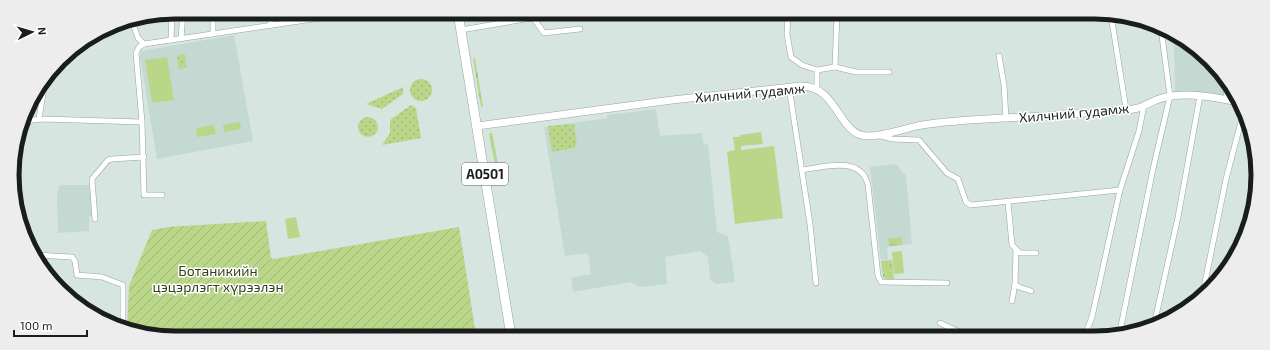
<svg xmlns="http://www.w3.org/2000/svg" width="1270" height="350" viewBox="0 0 1270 350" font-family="'Exo 2',sans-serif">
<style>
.built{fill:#c4d9d1}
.grass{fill:url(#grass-dots)}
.forest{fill:url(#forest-firs)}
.park{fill:url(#park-tufts)}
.garden{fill:url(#garden-furrows)}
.pitch{fill:#bad688}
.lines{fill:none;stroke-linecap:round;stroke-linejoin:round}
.street-casing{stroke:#96a39e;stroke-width:6}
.secondary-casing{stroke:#96a39e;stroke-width:8}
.highway-casing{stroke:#96a39e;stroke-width:10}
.street{stroke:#fff;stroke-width:5}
.secondary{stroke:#fff;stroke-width:7}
.highway{stroke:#fff;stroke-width:9}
.labels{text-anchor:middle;stroke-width:3;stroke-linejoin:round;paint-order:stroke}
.shield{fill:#fff;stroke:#5e6260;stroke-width:1}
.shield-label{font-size:13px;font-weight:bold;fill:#191e1c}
.street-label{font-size:14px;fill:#191e1c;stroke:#fff}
.park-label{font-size:14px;fill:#344019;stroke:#fff}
.rim{fill:none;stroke:#191e1c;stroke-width:5}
</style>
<defs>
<pattern id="grass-dots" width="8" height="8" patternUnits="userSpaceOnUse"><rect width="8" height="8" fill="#bad688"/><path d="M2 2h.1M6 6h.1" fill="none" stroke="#9fb775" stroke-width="1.8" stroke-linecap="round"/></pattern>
<pattern id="forest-firs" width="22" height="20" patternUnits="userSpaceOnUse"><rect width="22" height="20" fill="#bad688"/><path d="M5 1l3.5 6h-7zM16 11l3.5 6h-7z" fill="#9fb775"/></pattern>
<pattern id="park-tufts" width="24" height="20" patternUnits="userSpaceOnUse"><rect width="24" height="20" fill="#bad688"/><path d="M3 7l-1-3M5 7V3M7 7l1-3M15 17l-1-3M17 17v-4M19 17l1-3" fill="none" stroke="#9fb775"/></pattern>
<pattern id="garden-furrows" width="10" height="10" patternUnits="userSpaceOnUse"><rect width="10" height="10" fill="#bad688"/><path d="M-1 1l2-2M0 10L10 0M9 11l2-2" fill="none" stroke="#9fb775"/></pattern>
</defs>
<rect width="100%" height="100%" fill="#d7e5e0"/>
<g class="built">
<polygon points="234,35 253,141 157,159 140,57 141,51"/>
<polygon points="1179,37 1185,39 1230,84 1233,90 1224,91 1224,95 1175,92 1174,42"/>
<polygon points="656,109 660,136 702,133 704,145 708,144 717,232 728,236 735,282 716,284 710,280 708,257 700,251 665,257 667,284 640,287 631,282 573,292 571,278 591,274 588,253 565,256 544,127 607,118 607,115"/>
<polygon points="896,164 906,176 912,244 887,247 888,259 881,260 870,167"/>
<polygon points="61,185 89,185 92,216 89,216 89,231 58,233 57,199 58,187"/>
</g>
<g class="grass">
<polygon points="185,54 186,67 179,70 177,56"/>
<circle cx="421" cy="90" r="11"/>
<polygon points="403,87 403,94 382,109 366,104"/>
<polygon points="411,105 416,108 421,138 382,145 390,133 390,120"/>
<circle cx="368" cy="127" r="10"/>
<polygon points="574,124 577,145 574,148 552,152 548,126"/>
</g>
<g class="forest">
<polygon points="475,58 483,107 481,107 473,59"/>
<polygon points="492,132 499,169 496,170 489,134"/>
</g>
<g class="park">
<polygon points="902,237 902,245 889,246 888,239"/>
<polygon points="892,260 894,279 886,279 883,277 881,261"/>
</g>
<polygon class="garden" points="266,221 271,258 274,259 459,227 476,335 143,335 127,328 129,286 152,230 168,227"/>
<g class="pitch">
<polygon points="167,57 174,100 152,103 145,60"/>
<polygon points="240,122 241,129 224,132 223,125"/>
<polygon points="214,125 216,134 197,137 196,128"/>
<polygon points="761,132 763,144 741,146 741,150 774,146 783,218 735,224 727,152 735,150 733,137 740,137 740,135"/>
<polygon points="296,217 300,237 288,239 285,219"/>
<polygon points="902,251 904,273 894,274 892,252"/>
</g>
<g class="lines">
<defs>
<g id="street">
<polyline points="270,12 271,25"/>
<polyline points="788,14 787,34 791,57 802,65 817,70 817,89"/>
<polyline points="1111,15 1126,109"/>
<polyline points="132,21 138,38 144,44"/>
<polyline points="461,30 531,18 534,19 544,33 580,29"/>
<polyline points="213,34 213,12"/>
<polyline points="181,39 183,12"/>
<polyline points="171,40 172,13"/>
<polyline points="999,56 1004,85 1006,119"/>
<polyline points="835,67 837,14"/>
<polyline points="817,70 835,67 856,72 889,72"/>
<polyline points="1226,80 1227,100"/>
<polyline points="789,87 810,224 816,283"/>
<polyline points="39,119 45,81"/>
<polyline points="142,122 144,195 162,195"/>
<polyline points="22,127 32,120 43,119 142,122 136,53 139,47 144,44 354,13"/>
<polyline points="881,136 892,139 919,140 947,173 958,179 966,202 971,205 1120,190"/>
<polyline points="17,145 21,224"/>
<path d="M802 170C823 167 861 155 868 185L878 276 881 282 947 283"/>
<polyline points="1008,202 1012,245 1020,253 1036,253"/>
<polyline points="95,219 92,179 108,160 112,159 144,157"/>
<polyline points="1016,250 1015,284 1019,287 1031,291"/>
<polyline points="36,255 72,257 75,261 77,275 102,277 123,285 123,326"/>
<polyline points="1202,297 1226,179 1243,114"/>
<polyline points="1012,301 1015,284"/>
<polyline points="940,323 968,336"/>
<polyline points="1154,325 1178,217 1200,96"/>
<polyline points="1084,333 1097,337"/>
<path d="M786 336C795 335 820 330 826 336"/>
<polyline points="989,336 995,334 1004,335"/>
<polyline points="1119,336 1153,169 1170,96 1161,29"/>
<polyline points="1081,337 1087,330 1092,317 1120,190 1139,131 1144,105"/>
</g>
<path id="secondary" d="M477 126 672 100 801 86C838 86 838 135 867 136 889 136 908 126 929 124 981 117 1034 118 1087 113 1103 112 1122 112 1138 108 1150 104 1157 97 1172 96 1194 93 1217 98 1238 102"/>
<polyline id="highway" points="458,13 511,336"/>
</defs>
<use href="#street" class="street-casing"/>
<use href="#secondary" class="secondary-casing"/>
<use href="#highway" class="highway-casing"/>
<use href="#street" class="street"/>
<use href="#secondary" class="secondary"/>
<use href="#highway" class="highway"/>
</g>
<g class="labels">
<rect class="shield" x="462" y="163" width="46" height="22" rx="3"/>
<g class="shield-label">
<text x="485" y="179">A0501</text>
</g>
<g class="street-label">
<text transform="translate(750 93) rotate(-5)" y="5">Хилчний гудамж</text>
<text transform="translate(1074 113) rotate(-5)" y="5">Хилчний гудамж</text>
</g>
<g class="park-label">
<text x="218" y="276">Ботаникийн<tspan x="218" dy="16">цэцэрлэгт хүрээлэн</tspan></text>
</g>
</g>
<path d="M0 0H1270V350H0ZM175 19H1095A156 156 0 0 1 1251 175V175A156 156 0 0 1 1095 331H175A156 156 0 0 1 19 175V175A156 156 0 0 1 175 19Z" fill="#ededed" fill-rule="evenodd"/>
<path class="rim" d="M175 19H1095A156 156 0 0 1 1251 175V175A156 156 0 0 1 1095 331H175A156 156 0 0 1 19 175V175A156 156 0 0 1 175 19Z"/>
<g transform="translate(32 32) rotate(85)" stroke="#ffffff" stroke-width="3" paint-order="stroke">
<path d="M0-3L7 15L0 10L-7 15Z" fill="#191e1c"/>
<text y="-6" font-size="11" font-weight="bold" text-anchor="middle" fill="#191e1c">N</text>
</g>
<path d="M14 330v6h73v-6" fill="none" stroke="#191e1c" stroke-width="2"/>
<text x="20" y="330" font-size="12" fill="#191e1c" stroke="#ffffff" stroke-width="3" paint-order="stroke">100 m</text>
</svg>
